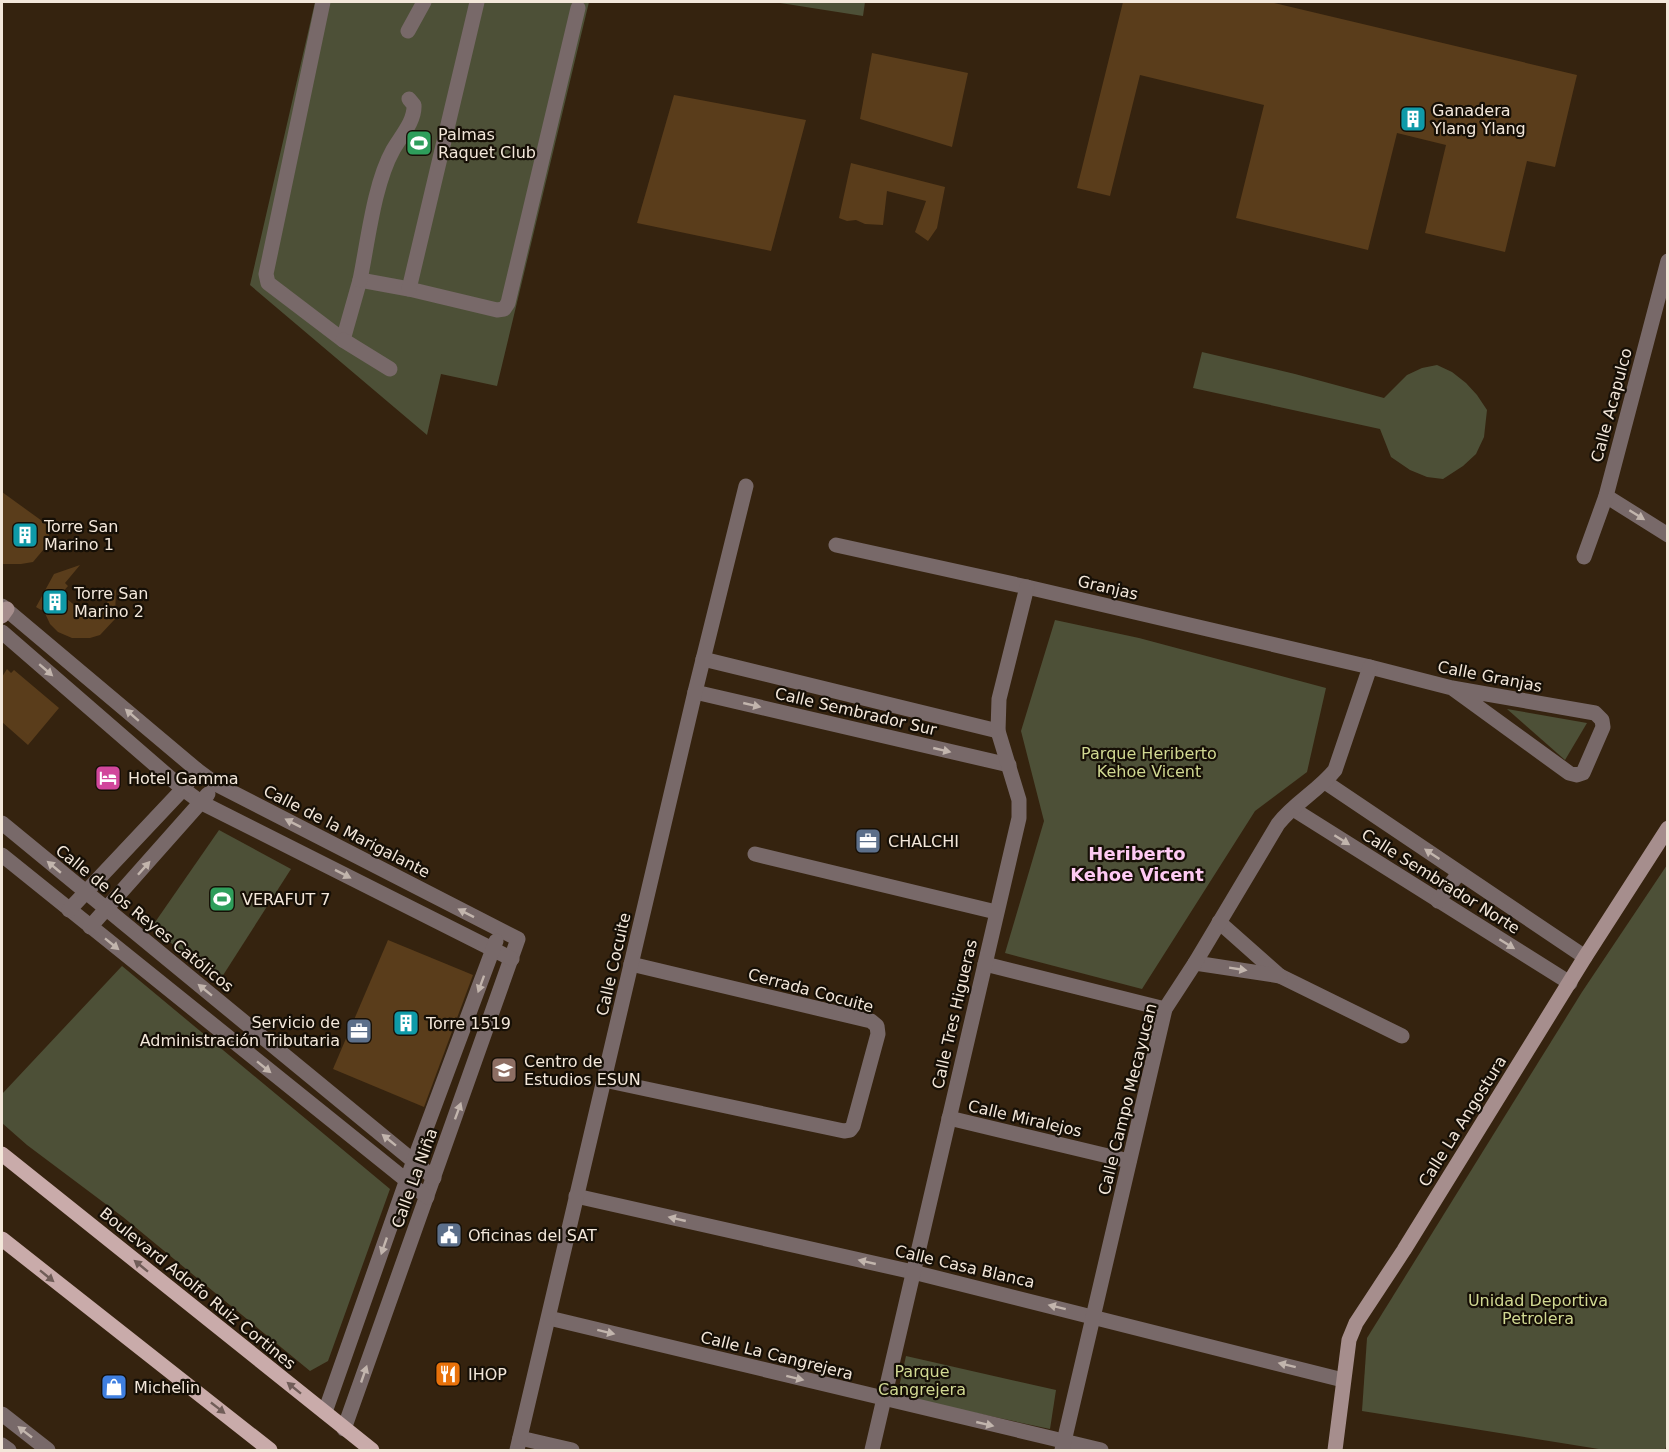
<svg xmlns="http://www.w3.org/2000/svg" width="1669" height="1452" viewBox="0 0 1669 1452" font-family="'DejaVu Sans',sans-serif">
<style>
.green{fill:#4d5037}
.building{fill:#5a3d1b}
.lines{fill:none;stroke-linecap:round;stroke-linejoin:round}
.street{stroke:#786969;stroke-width:15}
.secondary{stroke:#a68e8d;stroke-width:15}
.primary{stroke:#c9abaa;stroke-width:15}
.oneway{fill:#c2b5ad}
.oneway2{fill:#705d58}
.labels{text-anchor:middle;stroke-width:4.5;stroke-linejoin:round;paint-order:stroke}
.poi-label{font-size:16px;fill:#f3e7da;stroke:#160f06;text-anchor:start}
.street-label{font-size:16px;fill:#f3e7da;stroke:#160f06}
.park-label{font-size:16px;fill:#d1d992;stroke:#160f06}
.neighbourhood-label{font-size:18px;font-weight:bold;fill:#fecaf3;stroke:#160f06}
</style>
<rect width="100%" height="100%" fill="#35230f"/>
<g class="green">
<polygon points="315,2 589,2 497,386 441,374 427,435 250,285"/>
<polygon points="774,2 865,2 863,16"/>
<polygon points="1202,352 1295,374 1384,398 1407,375 1422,368 1437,365 1452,372 1466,383 1477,395 1487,410 1484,437 1476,454 1463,466 1443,479 1427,477 1410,470 1391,457 1380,429 1193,388"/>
<polygon points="1055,620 1139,638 1326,688 1307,772 1255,811 1142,989 1005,953 1044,821 1021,731"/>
<polygon points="1507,709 1587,723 1565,760"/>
<polygon points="219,830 291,869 220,980 151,928"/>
<polygon points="1667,865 1668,1439 1665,1450 1605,1450 1362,1411 1367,1338 1582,992"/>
<polygon points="122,966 390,1189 328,1361 310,1371 123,1217 27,1145 2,1123 2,1094"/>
<polygon points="906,1356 1056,1390 1050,1429 897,1396"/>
</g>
<g class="building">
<polygon points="1123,2 1270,2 1577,75 1555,167 1527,161 1505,252 1425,233 1446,145 1397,133 1368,250 1236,218 1264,105 1140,75 1110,196 1077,188"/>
<polygon points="872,53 968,73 952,147 860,119"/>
<polygon points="674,95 806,120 771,251 637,223"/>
<polygon points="851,163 945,187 937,228 928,241 915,232 926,201 887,191 883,225 865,224 856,220 847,221 839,218"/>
<polygon points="2,492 49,526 49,543 33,562 21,564 2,564"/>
<polygon points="80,565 65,583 68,586 61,594 90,618 97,610 100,613 116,589 115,619 100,635 90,638 72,638 58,632 50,624 43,609 41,610 36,607 54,574"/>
<polygon points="7,669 11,673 14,670 59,708 28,745 2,722 2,677"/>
<polygon points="388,940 473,975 424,1107 333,1069"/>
</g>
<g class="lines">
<g class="street">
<polyline points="323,2 266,274 268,283 343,340 360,280 409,289 497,310 504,309 508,303 578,8"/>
<polyline points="408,31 424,2"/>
<path d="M360 280C368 241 374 184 393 150 401 136 415 121 414 105L409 99"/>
<polyline points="409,289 477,2"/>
<polyline points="343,340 390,369"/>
<polyline points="1606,496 1668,535"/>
<polyline points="836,545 1027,587 1370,667 1452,688 1595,713 1602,720 1603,727 1583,773 1577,775 1569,773 1452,688"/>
<polyline points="1584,557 1606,496 1668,261"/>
<polyline points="2,606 197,770 216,784 518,939 344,1429"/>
<polyline points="2,632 183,789 202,803 512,959"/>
<polyline points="703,659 998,731"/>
<polyline points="695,692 1009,765"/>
<polyline points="1325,782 1585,957"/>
<polyline points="1293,809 1570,983"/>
<polyline points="2,823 434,1178"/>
<polyline points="755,854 996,912"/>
<polyline points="2,855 427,1197"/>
<polyline points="1438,901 1459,873"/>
<polyline points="69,910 183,789 197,770"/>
<polyline points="1219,922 1280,976 1402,1036"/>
<polyline points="90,927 208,794"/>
<polyline points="1195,963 1280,976"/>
<polyline points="985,964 1165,1009"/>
<polyline points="604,1080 844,1131 850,1130 853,1126 878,1034 877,1026 871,1021 631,964"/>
<polyline points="949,1118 1129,1161"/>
<polyline points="576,1196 913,1272 1343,1380"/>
<polyline points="549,1318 1101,1450"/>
<polyline points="325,1412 406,1182 496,941"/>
<polyline points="2,1414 48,1450"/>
<polyline points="520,1438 572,1450"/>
<polyline points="2,1445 9,1450"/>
<polyline points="517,1450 695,692 746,486"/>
<polyline points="872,1450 1019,818 1019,800 998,731 999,699 1027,587"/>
<path d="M1062 1450 1165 1009 1195 963 1278 824C1294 803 1318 791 1335 770L1370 667"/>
</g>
<g class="secondary">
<polyline points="2,616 7,609"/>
<polyline points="1335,1450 1349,1340 1356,1323 1404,1250 1585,957 1668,828"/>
</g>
<g class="primary">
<polyline points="2,1154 372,1450"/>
<polyline points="2,1239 270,1450"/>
</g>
</g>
<defs><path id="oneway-solid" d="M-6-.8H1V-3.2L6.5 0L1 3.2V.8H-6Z" transform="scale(1.5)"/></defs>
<g class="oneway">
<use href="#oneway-solid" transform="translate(1637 515) rotate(32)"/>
<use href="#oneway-solid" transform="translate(46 670) rotate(41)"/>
<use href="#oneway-solid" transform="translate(752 705) rotate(13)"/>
<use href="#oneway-solid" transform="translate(132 715) rotate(-139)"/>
<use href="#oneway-solid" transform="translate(942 750) rotate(13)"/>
<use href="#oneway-solid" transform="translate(293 823) rotate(-153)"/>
<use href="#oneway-solid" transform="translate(1342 840) rotate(32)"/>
<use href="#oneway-solid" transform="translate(1432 854) rotate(-146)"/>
<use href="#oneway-solid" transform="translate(54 867) rotate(-140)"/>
<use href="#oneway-solid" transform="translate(144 868) rotate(-48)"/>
<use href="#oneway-solid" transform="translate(343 874) rotate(27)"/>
<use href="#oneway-solid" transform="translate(466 913) rotate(-153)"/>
<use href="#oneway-solid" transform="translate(112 944) rotate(39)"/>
<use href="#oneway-solid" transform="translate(1507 944) rotate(32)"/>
<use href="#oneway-solid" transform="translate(1238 969) rotate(9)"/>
<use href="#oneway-solid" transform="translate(481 984) rotate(110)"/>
<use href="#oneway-solid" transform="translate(205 990) rotate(-141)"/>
<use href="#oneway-solid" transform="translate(264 1067) rotate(39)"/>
<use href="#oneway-solid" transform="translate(458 1111) rotate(-70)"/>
<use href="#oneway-solid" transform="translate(389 1140) rotate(-141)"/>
<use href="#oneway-solid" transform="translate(677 1219) rotate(-167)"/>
<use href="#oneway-solid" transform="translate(384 1246) rotate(109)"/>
<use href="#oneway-solid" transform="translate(867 1262) rotate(-167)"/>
<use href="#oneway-solid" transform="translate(1057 1307) rotate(-166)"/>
<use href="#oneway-solid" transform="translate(606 1332) rotate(14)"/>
<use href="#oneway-solid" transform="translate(1287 1365) rotate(-166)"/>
<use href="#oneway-solid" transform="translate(364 1374) rotate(-71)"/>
<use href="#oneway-solid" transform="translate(795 1378) rotate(14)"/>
<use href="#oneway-solid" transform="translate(985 1424) rotate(13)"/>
<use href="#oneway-solid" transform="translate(25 1432) rotate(-142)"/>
</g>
<g class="oneway2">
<use href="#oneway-solid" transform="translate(141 1266) rotate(-141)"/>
<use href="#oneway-solid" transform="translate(47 1276) rotate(39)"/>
<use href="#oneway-solid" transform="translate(294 1388) rotate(-141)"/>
<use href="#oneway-solid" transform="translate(218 1408) rotate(38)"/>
</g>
<defs>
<symbol id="building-square" viewBox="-11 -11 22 22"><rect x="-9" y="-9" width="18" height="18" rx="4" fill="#0f9aa8" stroke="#160f06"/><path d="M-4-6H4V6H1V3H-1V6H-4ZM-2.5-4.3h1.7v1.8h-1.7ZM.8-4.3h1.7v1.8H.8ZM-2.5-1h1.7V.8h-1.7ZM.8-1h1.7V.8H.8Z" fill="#fff"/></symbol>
<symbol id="stadium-square" viewBox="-11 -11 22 22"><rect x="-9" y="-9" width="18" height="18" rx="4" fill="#2e9e5b" stroke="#160f06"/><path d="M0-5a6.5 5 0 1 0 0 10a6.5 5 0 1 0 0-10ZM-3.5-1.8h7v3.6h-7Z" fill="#fff"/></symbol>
<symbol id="hotel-square" viewBox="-11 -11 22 22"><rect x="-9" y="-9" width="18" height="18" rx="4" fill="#d1479c" stroke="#160f06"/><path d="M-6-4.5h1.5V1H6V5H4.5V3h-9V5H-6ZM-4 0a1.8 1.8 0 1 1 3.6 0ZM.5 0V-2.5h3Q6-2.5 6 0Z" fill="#fff"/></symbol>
<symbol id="office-square" viewBox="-11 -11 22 22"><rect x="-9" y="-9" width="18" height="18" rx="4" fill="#5c6f8a" stroke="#160f06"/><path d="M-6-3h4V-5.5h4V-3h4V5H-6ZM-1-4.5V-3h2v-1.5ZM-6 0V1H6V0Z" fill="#fff"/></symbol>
<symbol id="school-square" viewBox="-11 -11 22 22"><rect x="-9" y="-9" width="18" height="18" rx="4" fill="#8d6e63" stroke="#160f06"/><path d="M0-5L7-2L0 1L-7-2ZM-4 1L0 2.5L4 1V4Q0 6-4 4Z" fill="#fff"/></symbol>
<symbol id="civic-square" viewBox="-11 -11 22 22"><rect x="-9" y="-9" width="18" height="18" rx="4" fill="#5c6f8a" stroke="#160f06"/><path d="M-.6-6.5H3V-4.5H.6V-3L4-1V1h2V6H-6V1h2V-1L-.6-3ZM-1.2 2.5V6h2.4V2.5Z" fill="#fff"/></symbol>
<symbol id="restaurant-square" viewBox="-11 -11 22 22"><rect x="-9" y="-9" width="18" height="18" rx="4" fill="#e8710a" stroke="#160f06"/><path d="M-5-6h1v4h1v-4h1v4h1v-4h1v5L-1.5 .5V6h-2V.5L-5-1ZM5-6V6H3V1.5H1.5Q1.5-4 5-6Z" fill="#fff"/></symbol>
<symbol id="shop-square" viewBox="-11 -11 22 22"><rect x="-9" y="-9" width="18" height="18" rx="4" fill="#3f7fe0" stroke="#160f06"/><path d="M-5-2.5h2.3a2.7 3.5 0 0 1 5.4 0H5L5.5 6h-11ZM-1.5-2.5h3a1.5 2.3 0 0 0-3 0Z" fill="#fff"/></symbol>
</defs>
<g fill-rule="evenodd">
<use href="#building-square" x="1398" y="104" width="30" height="30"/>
<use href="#stadium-square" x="404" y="128" width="30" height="30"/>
<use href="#building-square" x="10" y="520" width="30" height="30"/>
<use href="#building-square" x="40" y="587" width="30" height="30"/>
<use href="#hotel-square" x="93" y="763" width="30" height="30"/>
<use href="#office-square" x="853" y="826" width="30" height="30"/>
<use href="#stadium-square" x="207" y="884" width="30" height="30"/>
<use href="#building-square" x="391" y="1008" width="30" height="30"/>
<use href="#office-square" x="344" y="1016" width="30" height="30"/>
<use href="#school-square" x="489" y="1055" width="30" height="30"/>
<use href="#civic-square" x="434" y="1220" width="30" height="30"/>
<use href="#restaurant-square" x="433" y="1359" width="30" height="30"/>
<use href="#shop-square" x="99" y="1372" width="30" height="30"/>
</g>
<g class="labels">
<g class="poi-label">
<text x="1432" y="116">Ganadera<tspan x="1432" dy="18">Ylang Ylang</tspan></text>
<text x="438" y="140">Palmas<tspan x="438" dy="18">Raquet Club</tspan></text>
<text x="44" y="532">Torre San<tspan x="44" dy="18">Marino 1</tspan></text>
<text x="74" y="599">Torre San<tspan x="74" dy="18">Marino 2</tspan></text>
<text x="128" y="784">Hotel Gamma</text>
<text x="888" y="847">CHALCHI</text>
<text x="242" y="905">VERAFUT 7</text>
<text x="340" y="1028" text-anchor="end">Servicio de<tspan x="340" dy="18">Administración Tributaria</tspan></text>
<text x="426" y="1029">Torre 1519</text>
<text x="524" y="1067">Centro de<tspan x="524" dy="18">Estudios ESUN</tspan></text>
<text x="468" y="1241">Oficinas del SAT</text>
<text x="468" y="1380">IHOP</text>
<text x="134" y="1393">Michelin</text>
</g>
<g class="street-label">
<text transform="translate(1611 405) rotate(-75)" y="6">Calle Acapulco</text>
<text transform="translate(1108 587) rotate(13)" y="6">Granjas</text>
<text transform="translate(1490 676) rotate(11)" y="6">Calle Granjas</text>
<text transform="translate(856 711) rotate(13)" y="6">Calle Sembrador Sur</text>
<text transform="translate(347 831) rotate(27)" y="6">Calle de la Marigalante</text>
<text transform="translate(1441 881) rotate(32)" y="6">Calle Sembrador Norte</text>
<text transform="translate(145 918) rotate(39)" y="6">Calle de los Reyes Católicos</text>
<text transform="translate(613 964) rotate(-77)" y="6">Calle Cocuite</text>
<text transform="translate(811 990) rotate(15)" y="6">Cerrada Cocuite</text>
<text transform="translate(954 1014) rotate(-77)" y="6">Calle Tres Higueras</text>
<text transform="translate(1127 1099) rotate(-76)" y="6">Calle Campo Mecayucan</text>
<text transform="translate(1025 1118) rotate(13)" y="6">Calle Miralejos</text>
<text transform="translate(1462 1121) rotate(-58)" y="6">Calle La Angostura</text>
<text transform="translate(414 1178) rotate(-70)" y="6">Calle La Niña</text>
<text transform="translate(965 1266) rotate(13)" y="6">Calle Casa Blanca</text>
<text transform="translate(198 1288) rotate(39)" y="6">Boulevard Adolfo Ruiz Cortines</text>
<text transform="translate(777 1355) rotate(14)" y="6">Calle La Cangrejera</text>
</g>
<g class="park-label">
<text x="1149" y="759">Parque Heriberto<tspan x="1149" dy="18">Kehoe Vicent</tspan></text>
<text x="1538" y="1306">Unidad Deportiva<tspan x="1538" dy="18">Petrolera</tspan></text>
<text x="922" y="1377">Parque<tspan x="922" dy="18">Cangrejera</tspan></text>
</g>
<g class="neighbourhood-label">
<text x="1137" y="860">Heriberto<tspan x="1137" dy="21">Kehoe Vicent</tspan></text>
</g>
</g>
<rect width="1669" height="1452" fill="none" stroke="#f3e7da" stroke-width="6"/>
</svg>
